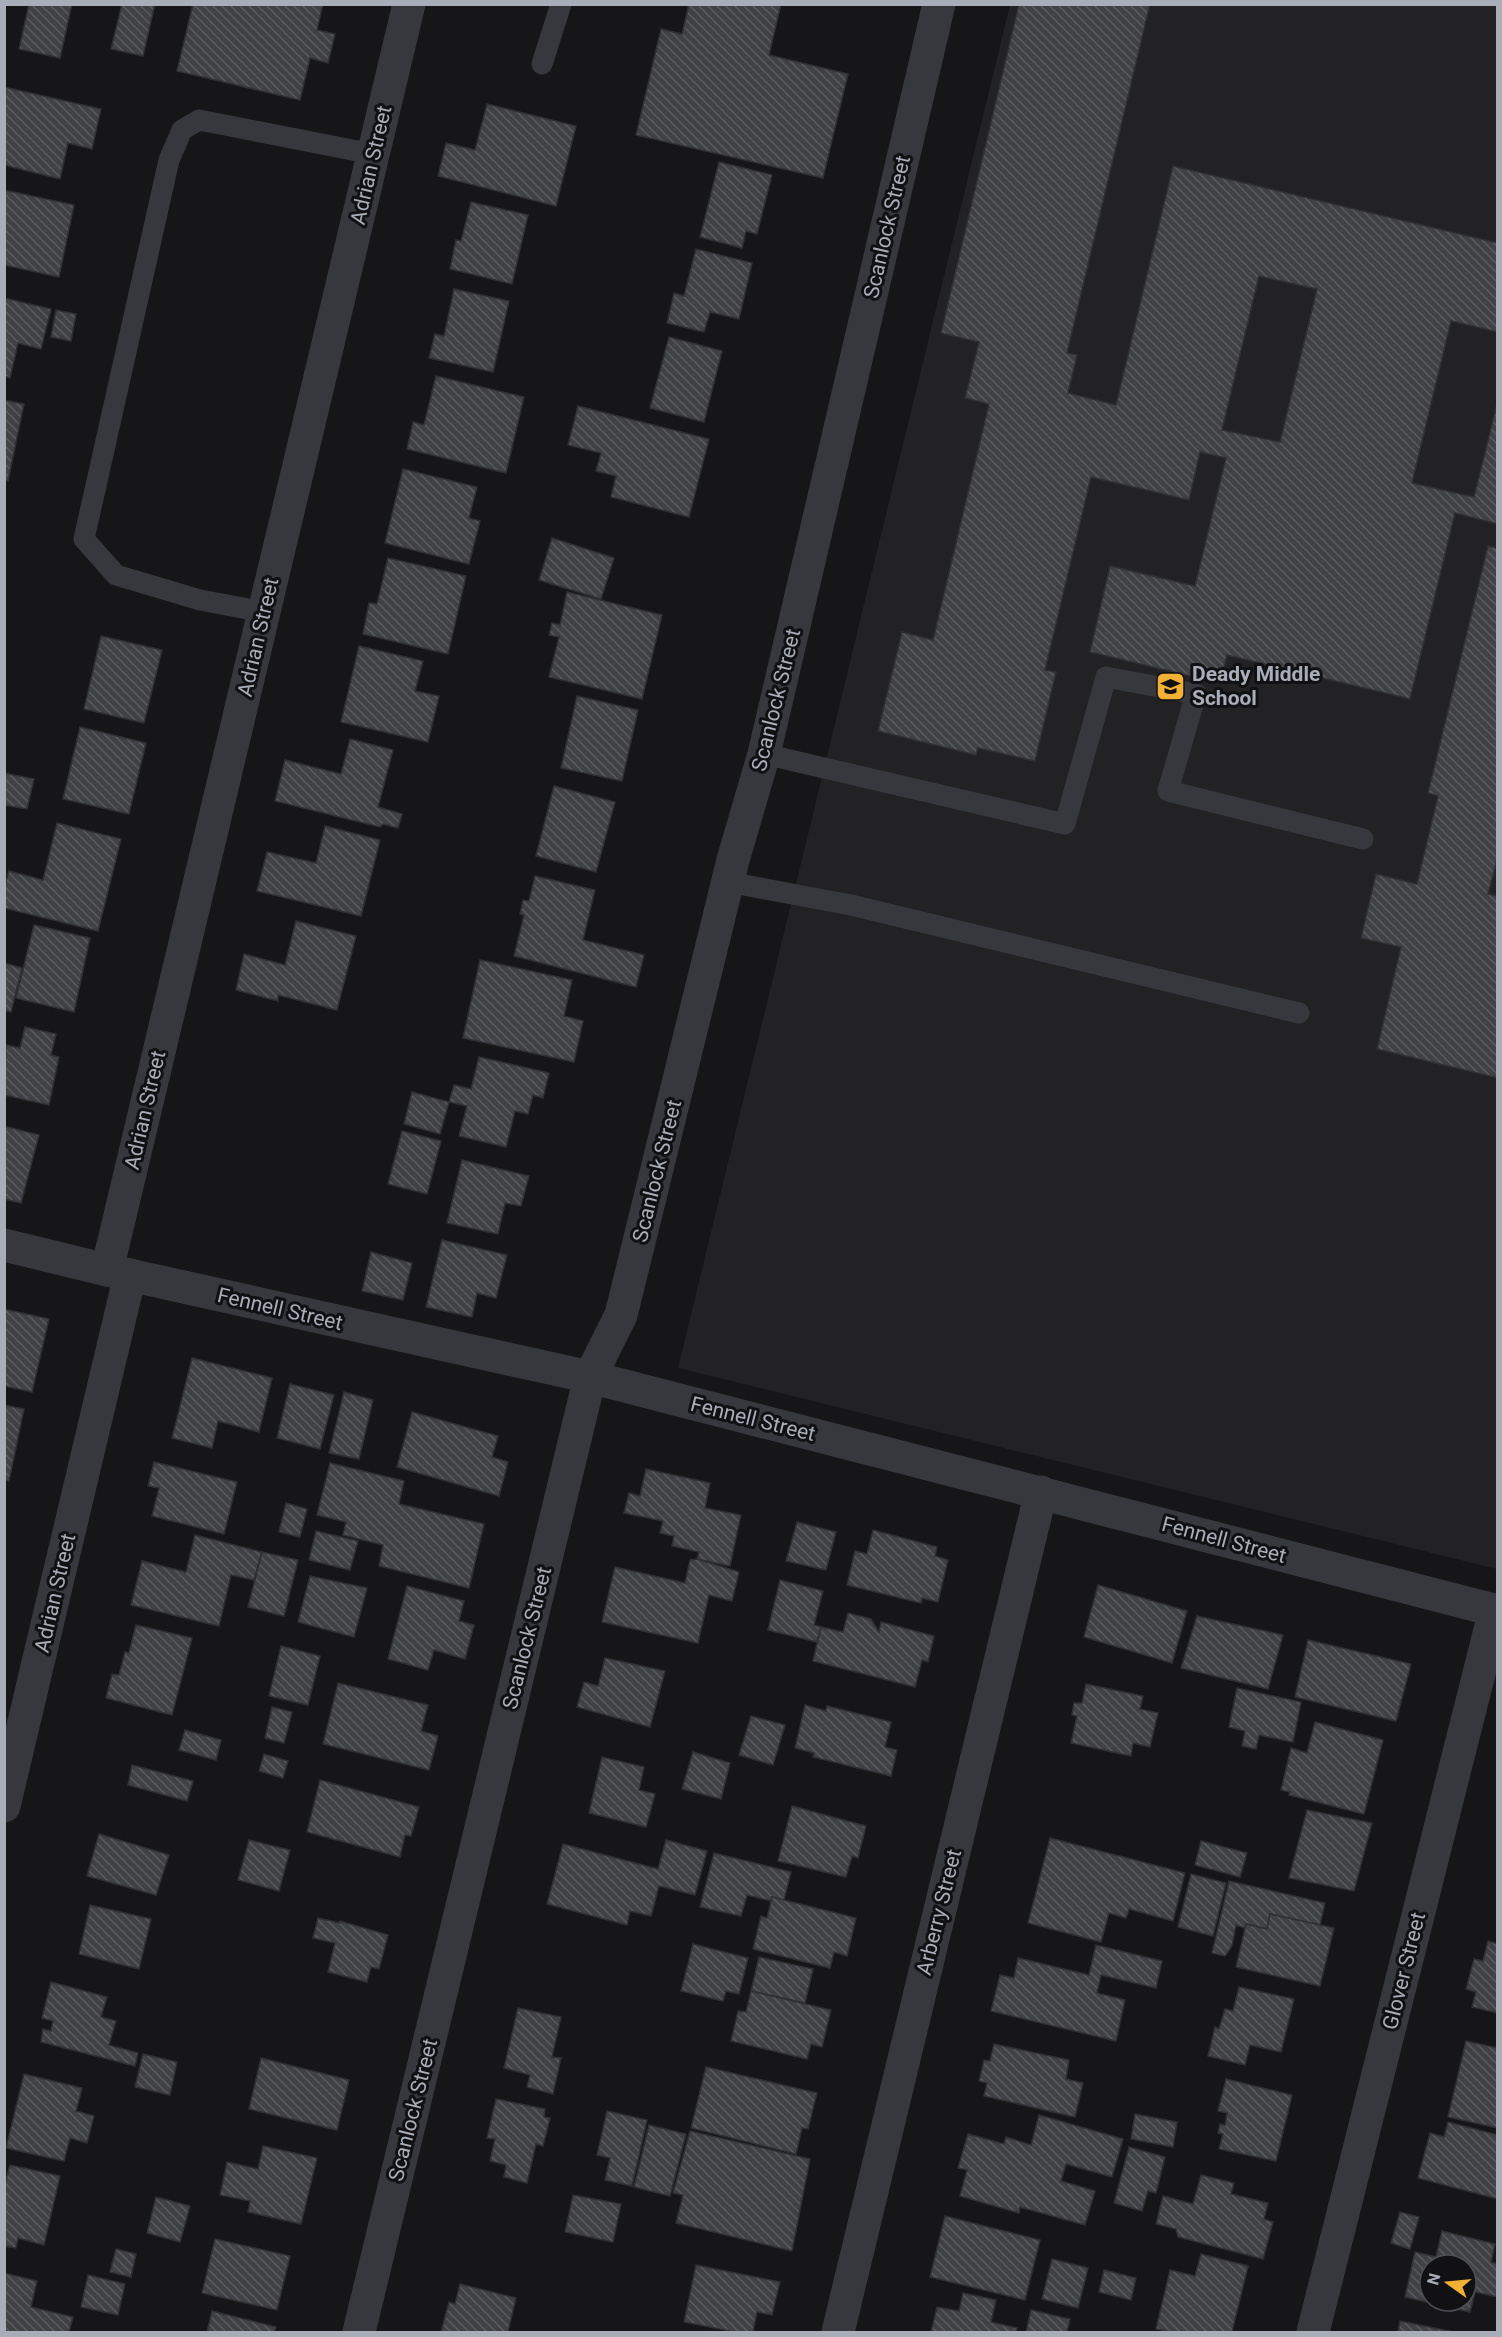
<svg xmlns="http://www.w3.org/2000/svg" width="1502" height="2337" viewBox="0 0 1502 2337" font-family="Roboto,sans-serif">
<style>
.built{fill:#222225}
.building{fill:url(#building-back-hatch);stroke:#303034;stroke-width:1.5;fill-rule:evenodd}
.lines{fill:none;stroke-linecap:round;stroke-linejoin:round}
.service{stroke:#37383d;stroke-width:21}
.minor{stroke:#37383d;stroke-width:33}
.labels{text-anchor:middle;stroke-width:6;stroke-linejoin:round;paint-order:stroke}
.street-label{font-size:21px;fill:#a8adb8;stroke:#111113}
.poi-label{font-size:21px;font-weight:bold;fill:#a8adb8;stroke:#111113;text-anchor:start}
</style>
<defs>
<pattern id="building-back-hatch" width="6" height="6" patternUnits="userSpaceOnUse" patternTransform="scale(1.5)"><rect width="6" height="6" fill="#404145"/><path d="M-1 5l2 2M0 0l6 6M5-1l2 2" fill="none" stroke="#595a5e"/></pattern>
</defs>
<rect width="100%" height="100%" fill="#161618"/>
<polygon class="built" points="1010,5 1497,5 1497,1569 678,1368"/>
<g class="building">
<polygon points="29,4 72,4 60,58 19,49"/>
<polygon points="122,4 155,4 143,56 111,49"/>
<polygon points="193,4 323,4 317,30 335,34 328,63 310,58 300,100 177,71"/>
<polygon points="689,4 781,4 769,55 848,74 823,178 636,135 661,29 682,34"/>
<path d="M1019 4H1150L1067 353 1077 355 1068 393 1116 405 1173 166 1498 243V332L1451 321 1412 483 1474 497 1498 400V524L1455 513 1410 699 1227 655 1220 683 1090 652 1110 566 1195 586 1226 458 1200 452 1189 500 1091 477 1045 670 1056 672 1035 761 978 748 976 755 878 731 902 632 933 640 989 404 965 398 979 342 941 333ZM1259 276 1317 289 1280 442 1222 430Z"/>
<polygon points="4,87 101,109 92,149 68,143 60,179 4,165"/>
<polygon points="487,104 576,126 556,206 438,176 446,143 475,150"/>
<polygon points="719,162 772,175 757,234 746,231 742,248 700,237"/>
<polygon points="4,190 74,205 59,277 4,265"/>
<polygon points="471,202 528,215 512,284 450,269 456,240 461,241"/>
<polygon points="696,249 752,263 739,319 710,312 704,332 667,323 674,293 684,296"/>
<polygon points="454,289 509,301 493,372 429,358 435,334 444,336"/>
<polygon points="4,298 51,309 41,349 18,343 10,378 4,376"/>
<polygon points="56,310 76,314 71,341 51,337"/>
<polygon points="669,337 722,351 704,422 650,408"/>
<polygon points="436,376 524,397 506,473 407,449 413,422 424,425"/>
<polygon points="4,400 24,404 8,481 4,480"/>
<polygon points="578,406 709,439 689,517 611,497 616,476 596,471 601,453 568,445"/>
<polygon points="403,469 477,487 469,518 480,521 469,564 385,543"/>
<polygon points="552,538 614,558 601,599 539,580"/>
<polygon points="1498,545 1498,856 1488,894 1498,896 1498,1078 1377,1049 1401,947 1361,938 1376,874 1417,884 1438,796 1428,793 1488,546 1497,548"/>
<polygon points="388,558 466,576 448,654 363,634 369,603 377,604"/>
<polygon points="567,592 662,615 642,699 549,677 559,637 549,635 552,623 560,625"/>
<polygon points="101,636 162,650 144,723 84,709"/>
<polygon points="359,646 423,661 415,691 439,696 428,742 341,722"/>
<polygon points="577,696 638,710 622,781 561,768"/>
<polygon points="80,727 146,743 129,814 63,799"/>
<polygon points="350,739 393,750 378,807 402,814 398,828 383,824 380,827 275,801 285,760 341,774"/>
<polygon points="4,773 34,779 27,809 4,805"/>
<polygon points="554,786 615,802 596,872 536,856"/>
<polygon points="57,823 121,839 98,931 4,908 4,888 9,871 43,880"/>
<polygon points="325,826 380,840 361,916 257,891 267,852 316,863"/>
<polygon points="535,876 595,890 583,940 644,955 636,987 514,956 524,915 520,914 523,900 529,901"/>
<polygon points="296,921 356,936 337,1010 278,995 278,1001 236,990 244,954 285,965"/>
<polygon points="34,925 90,938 74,1012 16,998"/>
<polygon points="480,960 572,980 564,1016 583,1021 574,1062 463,1038"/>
<polygon points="4,963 22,968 11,1012 4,1010"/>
<polygon points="25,1027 56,1034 51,1055 59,1057 49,1105 4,1095 6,1045 20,1048"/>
<polygon points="479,1057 549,1073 543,1098 533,1095 528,1114 515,1111 506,1147 459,1136 467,1106 449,1102 454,1085 471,1089"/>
<polygon points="412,1092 449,1102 440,1134 404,1124"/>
<polygon points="4,1126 39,1135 21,1203 4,1199"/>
<polygon points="402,1131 441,1141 427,1194 388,1184"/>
<polygon points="462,1160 529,1176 521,1206 505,1203 498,1234 447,1223"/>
<polygon points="442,1240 507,1255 496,1298 477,1293 472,1317 426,1307"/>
<polygon points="371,1252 412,1263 403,1300 362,1291"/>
<polygon points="4,1309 49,1319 32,1392 4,1386"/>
<polygon points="192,1358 272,1378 259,1432 218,1421 212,1448 172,1438"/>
<polygon points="290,1384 334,1395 320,1449 277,1438"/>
<polygon points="344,1392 373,1400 359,1459 329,1453"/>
<polygon points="4,1405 24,1409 9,1481 4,1480"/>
<polygon points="412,1412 498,1436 492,1457 508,1462 499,1496 397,1467"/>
<polygon points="154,1462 237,1482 224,1534 152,1516 159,1488 148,1486"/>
<polygon points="330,1463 404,1481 399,1504 484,1524 469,1588 379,1566 383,1545 343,1535 346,1522 317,1515"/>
<polygon points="646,1469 710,1483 705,1508 741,1515 730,1566 697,1559 699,1552 672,1546 674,1536 660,1533 663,1521 624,1513 629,1493 640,1496"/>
<polygon points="286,1503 307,1509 300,1537 279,1532"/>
<polygon points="797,1522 836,1532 826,1570 786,1561"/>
<polygon points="873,1530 937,1547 935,1556 948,1560 938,1602 922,1598 921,1603 847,1585 855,1551 867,1554"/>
<polygon points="316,1531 358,1541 350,1570 309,1560"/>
<polygon points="195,1535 262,1552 254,1580 231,1575 219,1626 131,1605 142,1561 186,1572"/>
<polygon points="262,1552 298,1560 284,1616 248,1607"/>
<polygon points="697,1559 739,1572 732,1601 709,1595 698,1643 602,1622 615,1567 685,1583 690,1560"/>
<polygon points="310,1576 367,1588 354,1637 298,1622"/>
<polygon points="780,1580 823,1591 814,1625 821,1627 817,1642 768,1630"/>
<polygon points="1098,1585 1187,1611 1172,1663 1084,1637"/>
<polygon points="407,1586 464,1601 459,1621 474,1625 465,1659 434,1650 428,1670 388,1659"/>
<polygon points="848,1613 871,1619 879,1632 881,1622 934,1636 928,1662 922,1660 915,1687 813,1661 821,1627 843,1632"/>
<polygon points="1197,1616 1283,1635 1268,1689 1181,1668"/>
<polygon points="136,1625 192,1638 172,1715 106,1698 112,1674 119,1675 125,1652 129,1653"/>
<polygon points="1308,1640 1411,1664 1396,1721 1295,1697"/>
<polygon points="281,1646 320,1656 308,1705 269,1696"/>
<polygon points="605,1658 665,1671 650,1727 577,1707 584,1682 598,1686"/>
<polygon points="338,1683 428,1705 421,1731 438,1736 429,1770 323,1744"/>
<polygon points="1086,1684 1143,1696 1140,1709 1158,1713 1150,1747 1133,1743 1131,1756 1071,1743 1077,1716 1072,1715 1074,1703 1082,1703"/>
<polygon points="1237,1688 1301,1702 1293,1742 1259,1735 1256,1749 1242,1746 1245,1731 1229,1727"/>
<polygon points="805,1705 826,1711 827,1706 891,1722 885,1747 897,1750 891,1776 813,1757 814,1753 795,1748"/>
<polygon points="272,1707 292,1712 284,1743 265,1738"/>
<polygon points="751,1716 785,1725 773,1765 739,1755"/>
<polygon points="1315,1722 1383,1740 1364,1814 1289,1795 1290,1792 1281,1790 1291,1748 1307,1753"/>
<polygon points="185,1730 221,1740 216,1760 179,1750"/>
<polygon points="693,1752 730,1763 721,1799 682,1789"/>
<polygon points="264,1754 288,1761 283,1778 259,1771"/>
<polygon points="602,1757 644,1767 639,1790 655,1794 646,1827 589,1813"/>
<polygon points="132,1765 193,1781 187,1801 128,1785"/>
<polygon points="320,1780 419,1807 411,1836 405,1835 400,1857 307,1832"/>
<polygon points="792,1806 866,1826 858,1858 852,1856 846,1877 778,1861"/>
<polygon points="1307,1810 1372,1823 1354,1891 1289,1878"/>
<polygon points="99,1834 169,1855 156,1895 87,1876"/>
<polygon points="1050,1838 1185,1873 1173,1921 1129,1909 1126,1918 1109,1913 1101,1942 1028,1923"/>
<polygon points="249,1840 290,1850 279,1891 238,1880"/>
<polygon points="666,1840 707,1851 695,1895 659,1886 651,1916 630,1911 627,1925 547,1904 563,1844 658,1869"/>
<polygon points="1201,1841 1247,1853 1240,1877 1195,1865"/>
<polygon points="714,1853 791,1872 784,1900 772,1897 771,1901 747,1895 741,1916 700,1907"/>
<polygon points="1191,1874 1226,1883 1213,1936 1178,1927"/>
<polygon points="1229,1881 1325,1903 1320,1925 1270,1914 1267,1929 1246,1924 1245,1928 1236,1925 1232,1946 1225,1956 1212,1953"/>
<polygon points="772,1897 856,1918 847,1956 834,1952 830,1968 753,1949 761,1916 767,1918"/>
<polygon points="90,1905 151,1919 139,1969 79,1954"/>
<polygon points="1270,1914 1334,1928 1320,1986 1236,1967 1246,1924 1267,1929"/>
<polygon points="318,1918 340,1923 340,1921 388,1935 379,1969 371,1967 367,1982 328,1972 335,1943 313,1938"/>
<polygon points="1488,1941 1498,1944 1498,2013 1472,2007 1476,1992 1466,1989 1474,1959 1483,1961"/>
<polygon points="693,1944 748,1958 739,1994 726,1991 723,2001 681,1991"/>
<polygon points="1096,1945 1162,1961 1156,1988 1101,1975 1097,1993 1125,2000 1116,2041 991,2011 1000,1975 1014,1978 1018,1958 1089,1975"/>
<polygon points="759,1957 813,1969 805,2003 751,1991"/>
<polygon points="51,1982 107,1997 101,2017 116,2021 109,2045 138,2053 135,2066 41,2042 43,2029 51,2031 53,2021 42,2018"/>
<polygon points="1239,1987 1294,1999 1281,2052 1250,2045 1245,2065 1208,2056 1215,2027 1219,2029 1225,2009 1233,2011"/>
<polygon points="751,1991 831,2010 822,2047 811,2044 807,2059 731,2041 738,2011 746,2012"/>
<polygon points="518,2008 561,2017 552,2057 561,2058 553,2094 527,2087 530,2075 504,2068"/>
<polygon points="1466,2041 1498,2048 1498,2128 1448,2117"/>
<polygon points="994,2044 1069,2060 1066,2079 1083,2083 1075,2117 984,2096 987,2083 979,2081 984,2060 990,2061"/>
<polygon points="143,2054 177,2062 170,2095 135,2087"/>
<polygon points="261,2058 349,2080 337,2130 249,2109"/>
<polygon points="706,2067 817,2093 808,2129 802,2128 796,2154 691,2128"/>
<polygon points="24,2074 82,2088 76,2111 94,2116 87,2143 70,2138 64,2161 6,2148"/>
<polygon points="1226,2079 1292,2095 1276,2161 1219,2149 1223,2134 1218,2133 1220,2124 1225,2125 1227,2113 1218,2111"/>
<polygon points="496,2099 545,2109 544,2117 550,2118 543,2146 536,2144 527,2183 504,2177 506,2165 490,2161 495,2139 487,2138"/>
<polygon points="607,2111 647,2120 632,2186 605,2180 610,2158 597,2155"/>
<polygon points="1135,2114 1177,2122 1173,2147 1131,2139"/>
<polygon points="1039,2115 1123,2139 1112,2177 1066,2164 1061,2181 1095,2191 1085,2225 1020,2207 1019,2213 960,2196 967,2170 958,2168 968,2134 1004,2144 1006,2137 1031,2145"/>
<polygon points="1448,2122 1498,2135 1498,2199 1418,2178 1430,2133 1444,2137"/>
<polygon points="649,2125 686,2134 670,2196 634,2187"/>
<polygon points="690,2131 810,2159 792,2251 676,2223 683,2195 673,2193"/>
<polygon points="263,2146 317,2158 301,2224 248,2212 250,2201 220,2195 227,2162 258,2169"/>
<polygon points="1129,2147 1165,2157 1156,2193 1148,2191 1142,2211 1114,2203"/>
<polygon points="10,2165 60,2176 44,2245 18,2238 16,2248 4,2246 4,2187"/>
<polygon points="1201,2175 1234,2183 1231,2194 1268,2203 1264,2219 1273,2222 1263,2259 1178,2237 1176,2229 1156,2224 1163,2196 1193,2204"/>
<polygon points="573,2195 621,2204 613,2242 565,2232"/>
<polygon points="156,2197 190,2206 180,2242 147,2233"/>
<polygon points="1400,2212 1419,2217 1410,2249 1391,2243"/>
<polygon points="945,2216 1040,2240 1025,2300 930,2277"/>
<path d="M1442 2231 1495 2244 1491 2262 1498 2264V2297L1475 2292 1470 2312 1405 2297 1415 2252 1436 2257ZM1430 2265H1466V2301H1430Z"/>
<polygon points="215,2239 290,2256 277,2310 202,2293"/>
<polygon points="116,2249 136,2254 131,2277 110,2272"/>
<polygon points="1201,2254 1248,2266 1232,2332 1172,2332 1156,2329 1170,2270 1195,2276"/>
<polygon points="1052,2259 1088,2268 1078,2308 1042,2299"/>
<polygon points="696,2265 780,2282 772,2315 757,2312 753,2332 735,2332 684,2322"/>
<polygon points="1104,2270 1136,2278 1131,2300 1099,2292"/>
<polygon points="4,2273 37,2281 31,2307 73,2317 69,2332 4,2332"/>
<polygon points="88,2275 125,2284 118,2315 81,2307"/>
<polygon points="460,2284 516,2298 508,2332 441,2332 449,2302 455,2304"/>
<polygon points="963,2293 996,2300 991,2322 1017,2328 1016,2332 931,2332 937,2307 959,2311"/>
<polygon points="1031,2310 1070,2319 1067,2332 1026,2332"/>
<polygon points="212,2311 276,2327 274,2332 207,2332"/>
<polygon points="1400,2321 1454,2332 1398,2332"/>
</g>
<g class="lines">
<g class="service">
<polyline points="542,64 561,4"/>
<polyline points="264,612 200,600 116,575 84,539 169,160 182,130 199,120 373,154"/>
<polyline points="764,754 1065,824 1106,677 1196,694 1168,791 1363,839"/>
<polyline points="728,882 851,905 1299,1013"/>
</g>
<g class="minor">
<polyline points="4,1245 107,1270 590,1377 1498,1611"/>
<polyline points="107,1270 409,4"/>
<polyline points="4,1806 130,1275"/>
<polyline points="359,2332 590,1377 621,1315 733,860 764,754 939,4"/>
<polyline points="838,2332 1041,1492"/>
<polyline points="1313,2332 1495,1610"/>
</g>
</g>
<defs>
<symbol id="school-square" viewBox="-11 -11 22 22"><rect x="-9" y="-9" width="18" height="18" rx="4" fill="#f2b134" stroke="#111113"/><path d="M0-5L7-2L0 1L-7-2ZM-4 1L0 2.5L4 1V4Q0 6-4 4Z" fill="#111"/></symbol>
</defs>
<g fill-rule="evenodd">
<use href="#school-square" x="1154" y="670" width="33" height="33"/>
</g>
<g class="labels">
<g class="street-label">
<text transform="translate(371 165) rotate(-77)" y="7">Adrian Street</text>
<text transform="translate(887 227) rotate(-77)" y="7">Scanlock Street</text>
<text transform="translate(258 637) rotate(-77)" y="7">Adrian Street</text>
<text transform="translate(776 700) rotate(-76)" y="7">Scanlock Street</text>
<text transform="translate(145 1110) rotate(-77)" y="7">Adrian Street</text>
<text transform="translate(657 1171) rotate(-76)" y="7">Scanlock Street</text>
<text transform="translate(280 1309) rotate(13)" y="7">Fennell Street</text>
<text transform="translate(753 1419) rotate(14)" y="7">Fennell Street</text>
<text transform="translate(1224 1540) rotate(15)" y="7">Fennell Street</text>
<text transform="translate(55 1593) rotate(-77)" y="7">Adrian Street</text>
<text transform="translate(527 1638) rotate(-76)" y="7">Scanlock Street</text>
<text transform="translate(939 1912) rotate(-76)" y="7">Arberry Street</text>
<text transform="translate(1404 1971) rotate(-76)" y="7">Glover Street</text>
<text transform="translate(413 2110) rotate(-76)" y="7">Scanlock Street</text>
</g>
<g class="poi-label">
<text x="1192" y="681">Deady Middle<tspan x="1192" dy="24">School</tspan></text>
</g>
</g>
<rect width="1502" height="2337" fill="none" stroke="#a8adb8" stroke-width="12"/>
<g transform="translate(1448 2283) rotate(285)"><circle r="28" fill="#111113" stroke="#4d4f55" stroke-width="1.5"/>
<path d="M0-4.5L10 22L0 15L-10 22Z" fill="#f2b134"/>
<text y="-9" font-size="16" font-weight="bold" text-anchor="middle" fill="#a8adb8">N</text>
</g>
</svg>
